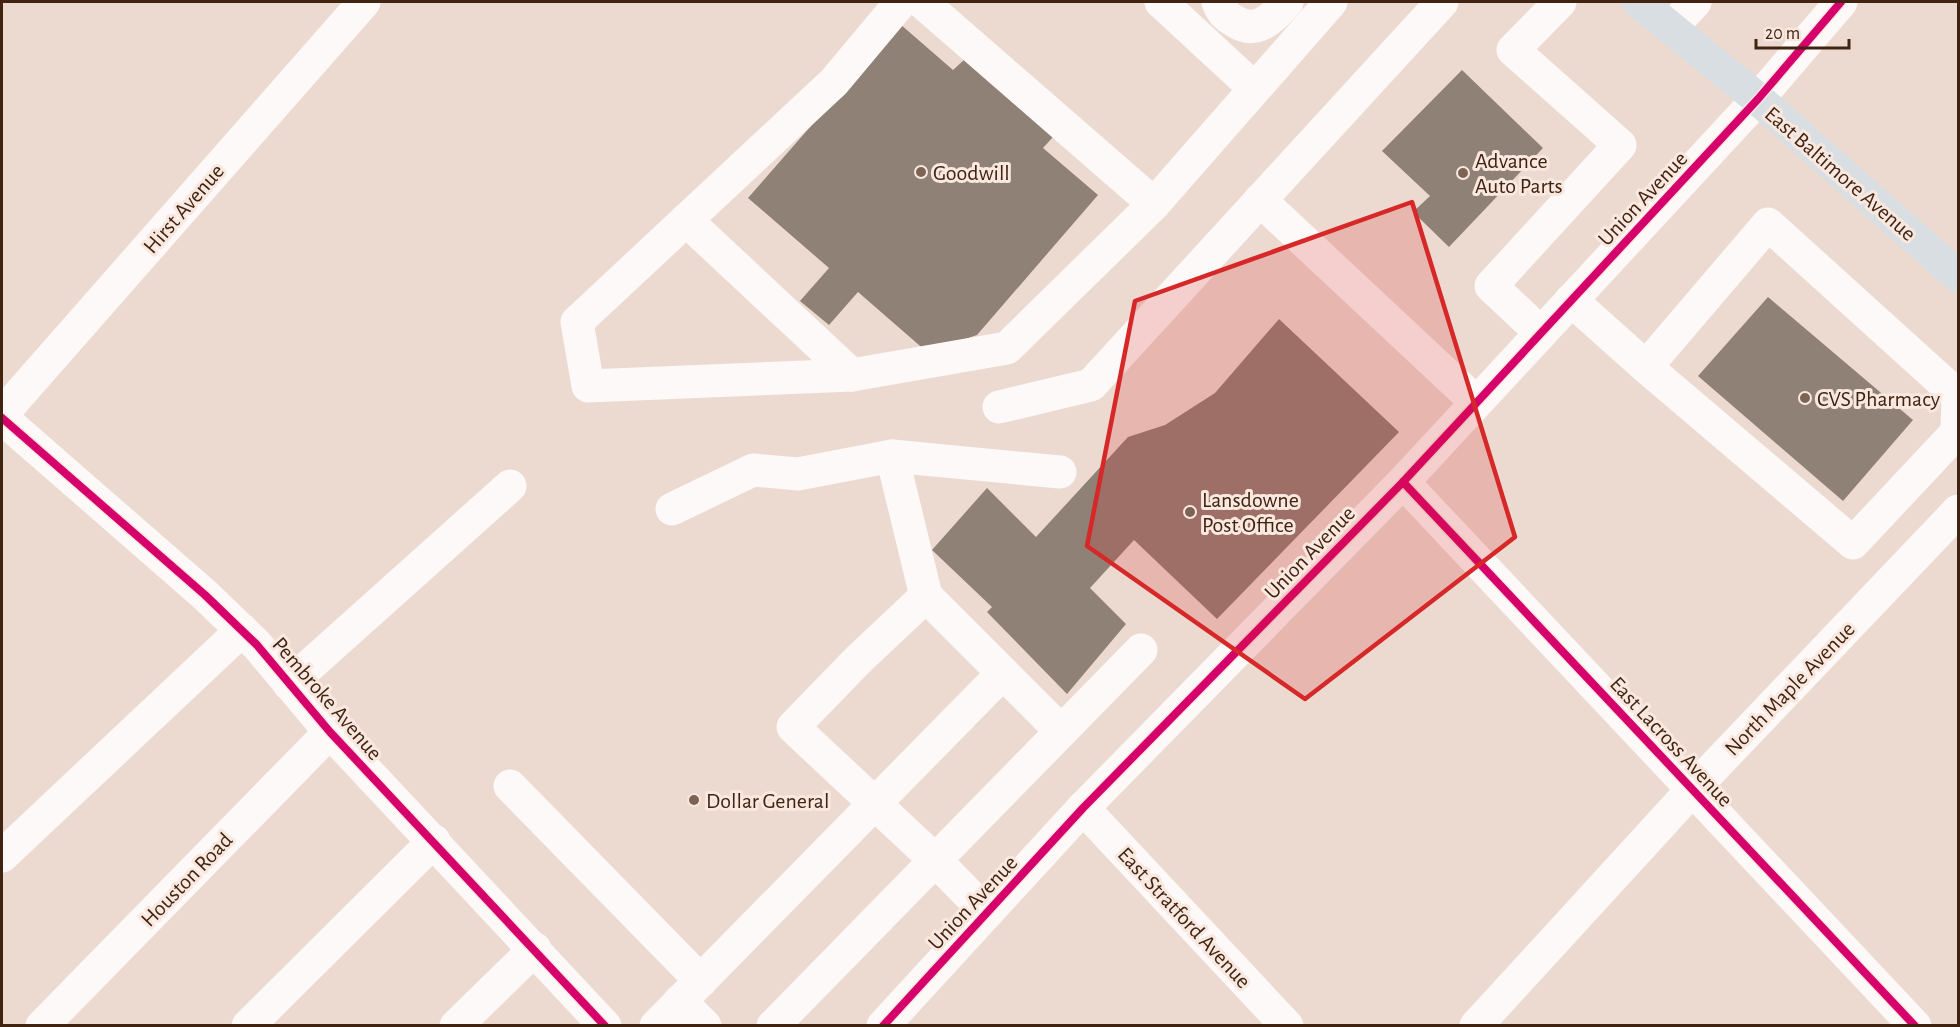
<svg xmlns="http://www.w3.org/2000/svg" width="1960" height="1027" viewBox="0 0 1960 1027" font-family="'Alegreya Sans',sans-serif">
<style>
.building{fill:#8f8176}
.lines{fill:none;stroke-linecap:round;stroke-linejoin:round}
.minor{stroke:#fcf9f8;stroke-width:33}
.major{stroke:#d8dee1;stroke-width:33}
.cycleway-casing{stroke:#f9e8df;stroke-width:11}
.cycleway{stroke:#d6006c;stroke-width:8}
.marked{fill:#d62828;fill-opacity:0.2;stroke:#d62828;stroke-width:4.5;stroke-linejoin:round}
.poi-dot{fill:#7c6353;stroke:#f9e8df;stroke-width:2}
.labels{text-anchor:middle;stroke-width:6;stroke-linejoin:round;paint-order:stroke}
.poi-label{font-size:22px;fill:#402310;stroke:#f9e8df;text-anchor:start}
.street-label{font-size:22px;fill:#402310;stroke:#f9e8df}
</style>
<rect width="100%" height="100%" fill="#ecdad0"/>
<g class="building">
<polygon points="900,24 953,70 964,60 1053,137 1043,148 1098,195 977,335 927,352 858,292 829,325 800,301 829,268 748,198"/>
<polygon points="1462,70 1543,148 1449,247 1413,212 1430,196 1382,151"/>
<polygon points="1768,297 1913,420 1843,501 1698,376"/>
<polygon points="1279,319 1399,432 1217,619 1134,540 1090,588 1126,624 1067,694 987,612 992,607 932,550 987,488 1036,537 1128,437 1165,425 1215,393"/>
</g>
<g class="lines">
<g class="minor">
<polyline points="901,2 834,82 577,322 588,386 852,375 1007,348 1154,204"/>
<polyline points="922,2 1154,204 1331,2"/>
<polyline points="1161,2 1254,88"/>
<path d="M1218 2C1222 12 1225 16 1236 22 1257 35 1274 17 1287 2"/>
<polyline points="1671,28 1695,2"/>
<polyline points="1260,200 1476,402"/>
<polyline points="686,220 852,375"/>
<polyline points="1571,300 1646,367 1853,543 1957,432 1958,396 1768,224 1646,367"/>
<polyline points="1541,333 1491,286 1620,145 1513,50 1560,2"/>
<polyline points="999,407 1091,385 1442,2"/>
<polyline points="2,414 364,2"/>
<polyline points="2,418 205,595 257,645 330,732 605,1026"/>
<polyline points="1403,482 1915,1026"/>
<polyline points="672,509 753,470 798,474 892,456"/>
<polyline points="926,596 892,456 1060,472"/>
<polyline points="289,684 510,486"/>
<polyline points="510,786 701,981"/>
<polyline points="1083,808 1287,1026"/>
<polyline points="2,856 242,630"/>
<polyline points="987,913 935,860 793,727 858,660 926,596 1003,673"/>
<polyline points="680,1001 705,1026"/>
<polyline points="42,1026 330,732"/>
<polyline points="248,1026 434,841"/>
<polyline points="456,1026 535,949"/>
<polyline points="656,1026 1003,673 1061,731"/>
<polyline points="773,1026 1141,650"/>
<polyline points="883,1026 1083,808 1403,482 1758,99 1841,2"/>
<polyline points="1476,1026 1693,789 1958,511"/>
</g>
<polyline class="major" points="1639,2 1758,99 1958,276"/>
<defs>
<g id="cycleway">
<polyline points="2,418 205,595 257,645 330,732 605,1026"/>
<polyline points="1403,482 1915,1026"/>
<polyline points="883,1026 1083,808 1403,482 1758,99 1841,2"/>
</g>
</defs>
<use href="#cycleway" class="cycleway-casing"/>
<use href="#cycleway" class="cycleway"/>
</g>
<path class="marked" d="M1412 202 1515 537 1305 699 1087 546 1135 301Z"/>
<g class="poi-dot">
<circle cx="921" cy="172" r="6"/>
<circle cx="1463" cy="173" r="6"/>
<circle cx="1805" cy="398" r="6"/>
<circle cx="1190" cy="512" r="6"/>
<circle cx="694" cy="800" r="6"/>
</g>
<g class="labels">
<g class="poi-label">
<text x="1475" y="168">Advance<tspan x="1475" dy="25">Auto Parts</tspan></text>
<text x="933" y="180">Goodwill</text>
<text x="1817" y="406">CVS Pharmacy</text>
<text x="1202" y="507">Lansdowne<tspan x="1202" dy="25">Post Office</tspan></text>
<text x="706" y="808">Dollar General</text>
</g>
<g class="street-label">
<text transform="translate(1841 173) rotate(41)" y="8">East Baltimore Avenue</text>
<text transform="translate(1642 198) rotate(-47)" y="8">Union Avenue</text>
<text transform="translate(183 208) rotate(-49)" y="8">Hirst Avenue</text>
<text transform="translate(1309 552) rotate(-46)" y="8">Union Avenue</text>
<text transform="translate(1789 688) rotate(-46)" y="8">North Maple Avenue</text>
<text transform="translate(328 698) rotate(49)" y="8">Pembroke Avenue</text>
<text transform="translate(1672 741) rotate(47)" y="8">East Lacross Avenue</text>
<text transform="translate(186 879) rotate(-46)" y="8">Houston Road</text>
<text transform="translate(972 902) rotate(-47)" y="8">Union Avenue</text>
<text transform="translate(1185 917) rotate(47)" y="8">East Stratford Avenue</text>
</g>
</g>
<rect width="1960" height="1027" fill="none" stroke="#402310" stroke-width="6"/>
<path d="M1756 39v9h93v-9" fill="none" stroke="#402310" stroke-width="3"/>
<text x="1765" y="39" font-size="18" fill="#402310" stroke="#f9e8df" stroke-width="4.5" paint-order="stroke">20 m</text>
</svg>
